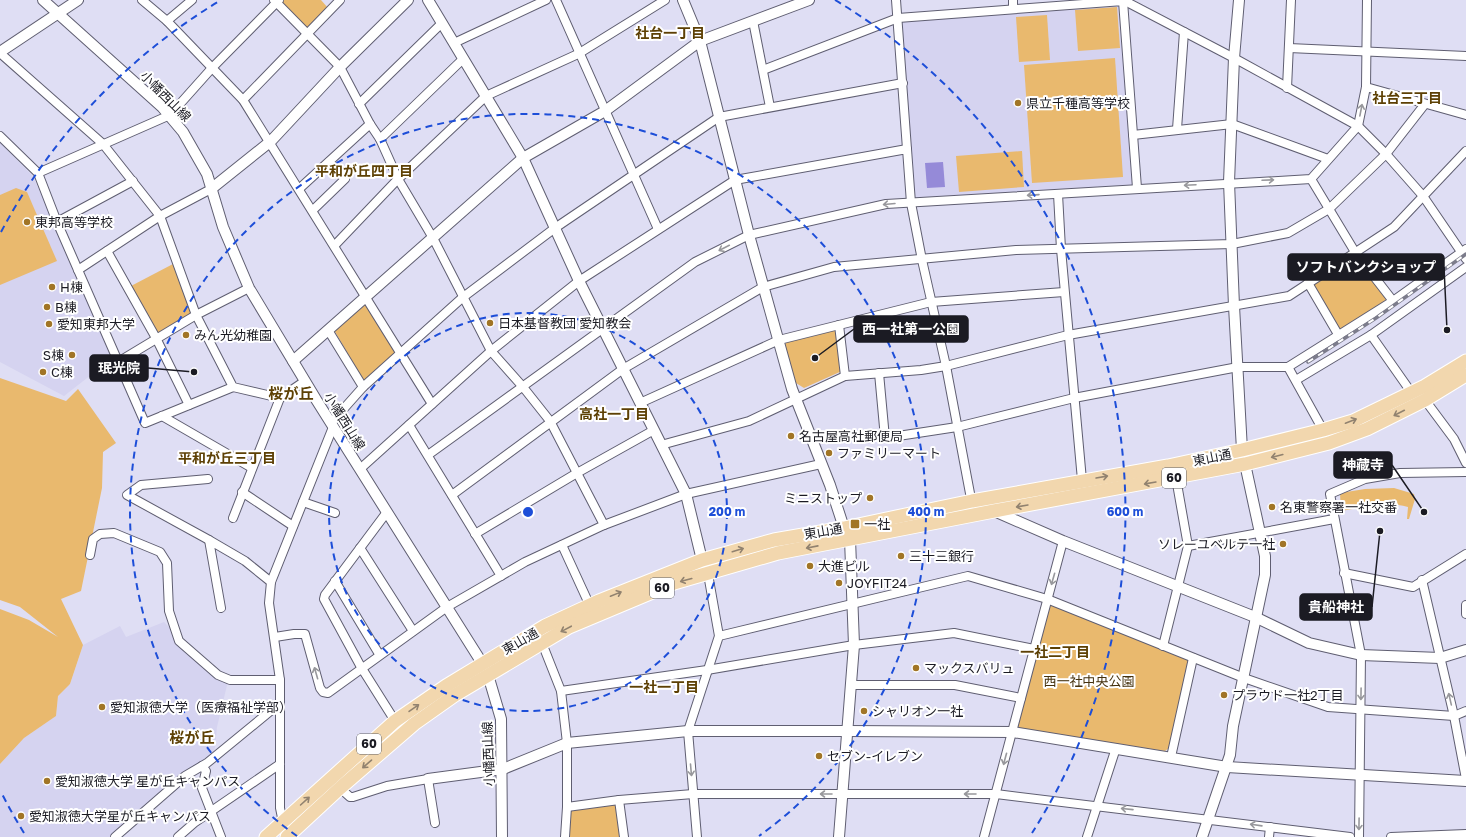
<svg xmlns="http://www.w3.org/2000/svg" width="1466" height="837" viewBox="0 0 1466 837" font-family="'Golos Text','Noto Sans JP',sans-serif">
<style>
.built{fill:#d5d3f0}
.green{fill:#e9b96e}
.water{fill:#958ad8}
.lines{fill:none;stroke-linecap:round;stroke-linejoin:round}
.minor-casing{stroke:#5f5e71;stroke-width:10}
.tertiary-casing{stroke:#5f5e71;stroke-width:12}
.primary-casing{stroke:#fff;stroke-width:15}
.minor{stroke:#fff;stroke-width:8}
.tertiary{stroke:#fff;stroke-width:10}
.primary{stroke:#f2d7ae;stroke-width:13}
.rail-casing{stroke:#7c7c8b;stroke-width:3.5}
.rail{stroke:#fff;stroke-width:2;stroke-dasharray:6;stroke-linecap:butt}
.oneway{stroke:#98989c}
.oneway2{stroke:#91826f}
.ring{fill:none;stroke:#1d4ed8;stroke-width:2;stroke-dasharray:7 5}
.poi-dot{fill:#a17526;stroke:#fff;stroke-width:1.5}
.labels{text-anchor:middle;stroke-width:4;stroke-linejoin:round;paint-order:stroke}
.shield{fill:#fff;stroke:#5f5f65;stroke-width:1}
.shield-label{font-size:12px;font-weight:bold;fill:#1b1b23}
.street-label{font-size:13px;fill:#1b1b23;stroke:#fff}
.poi-label{font-size:13px;fill:#1b1b23;stroke:#fff;text-anchor:start}
.park-label{font-size:13px;fill:#45310d;stroke:#fff}
.neighbourhood-label{font-size:14px;font-weight:bold;fill:#5d4004;stroke:#fff}
.quarter-label{font-size:15px;font-weight:bold;fill:#5d4004;stroke:#fff}
.centre{fill:#1d4ed8;stroke:#fff;stroke-width:2}
.ring-label{font-size:12px;text-anchor:middle;font-weight:bold;fill:#1d4ed8;stroke:#fff;stroke-width:4;stroke-linejoin:round;paint-order:stroke}
.leader{fill:none;stroke:#1b1b23;stroke-width:1.5}
.callout-dot{fill:#1b1b23;stroke:#fff;stroke-width:1.5}
.callout{fill:#1b1b23;stroke:#1b1b23;stroke-width:1.5}
.callout-label{font-size:14px;text-anchor:middle;font-weight:bold;fill:#fff}
</style>
<rect width="100%" height="100%" fill="#dfdef4"/>
<g class="built">
<polygon points="1117,3 1120,5 1133,183 1132,185 915,199 902,23 904,21"/>
<polygon points="0,143 33,176 115,363 96,371 64,396 0,362"/>
<polygon points="164,622 170,628 179,645 228,681 217,727 215,748 210,757 188,769 111,837 0,837 0,764 24,738 56,716 58,696 70,684 83,645 120,626 126,637"/>
</g>
<g class="green">
<polygon points="284,0 321,0 328,8 308,30 282,2"/>
<polygon points="1117,7 1120,48 1078,51 1075,10"/>
<polygon points="1047,15 1050,60 1019,62 1016,17"/>
<polygon points="1115,58 1123,177 1032,183 1024,65"/>
<polygon points="1022,151 1024,187 959,192 956,156"/>
<polygon points="16,188 27,192 57,261 0,285 0,195"/>
<polygon points="1353,257 1356,258 1387,297 1385,301 1342,330 1339,330 1312,284"/>
<polygon points="173,264 191,313 158,333 131,286"/>
<polygon points="366,304 395,352 365,383 334,330"/>
<polygon points="836,328 842,371 804,388 796,383 785,345 787,340"/>
<polygon points="0,378 66,401 78,389 116,443 103,452 102,488 81,591 61,599 83,645 70,684 58,696 56,716 24,738 0,764 0,609 29,620 58,637 20,607 0,600"/>
<path d="M1394 488 1414 494 1415 499 1409 519H1407L1408 507C1385 500 1364 508 1341 511L1340 493 1365 489Z"/>
<polygon points="1053,604 1190,659 1169,748 1165,751 1018,729 1017,726 1049,607"/>
<polygon points="615,803 618,805 622,837 568,837 569,809"/>
</g>
<polygon class="water" points="943,162 945,187 927,188 925,163"/>
<g class="lines">
<defs>
<g id="minor">
<polyline points="142,0 167,21 243,100 432,404"/>
<polyline points="274,0 340,67 370,124 380,139 398,179 433,238 491,351 523,387 550,421 604,525"/>
<polyline points="556,0 658,229"/>
<polyline points="896,0 907,149"/>
<polyline points="1013,0 1013,9"/>
<polyline points="1123,0 1234,58 1358,126 1386,154 1423,196 1466,259"/>
<polyline points="167,21 192,0"/>
<polyline points="753,21 770,107"/>
<polyline points="454,43 546,0"/>
<polyline points="1289,48 1466,56"/>
<polyline points="0,53 103,144 160,216 196,315 233,387 280,398 305,381"/>
<polyline points="763,70 898,18 1123,1 1137,188"/>
<polyline points="1366,87 1466,115"/>
<polyline points="1287,88 1291,0"/>
<polyline points="243,100 340,0"/>
<polyline points="359,104 442,23"/>
<polyline points="1177,129 1184,32"/>
<polyline points="1133,135 1232,124 1328,159"/>
<polyline points="0,136 38,173 57,222 145,423 233,387"/>
<polyline points="380,139 463,59"/>
<polyline points="38,173 170,115 212,68 279,0"/>
<polyline points="1311,179 1355,252 1393,301"/>
<polyline points="300,188 370,124"/>
<polyline points="1058,194 1061,249 1082,480"/>
<polyline points="313,210 345,179 329,162"/>
<polyline points="57,222 133,181"/>
<polyline points="335,245 398,179 486,96 578,54 665,0"/>
<polyline points="107,251 156,338 189,405"/>
<polyline points="78,270 160,216 211,189"/>
<polyline points="1308,283 1339,336"/>
<polyline points="839,325 845,376"/>
<polyline points="328,330 363,387"/>
<polyline points="1371,335 1411,392"/>
<polyline points="118,362 196,315 249,288"/>
<polyline points="1288,367 1323,430"/>
<polyline points="879,373 885,438 957,427 1074,398 1238,367 1288,367 1393,301 1466,249"/>
<polyline points="1296,380 1371,335 1466,267"/>
<polyline points="1425,400 1454,439 1466,463"/>
<polyline points="640,403 779,340 931,302 1064,292"/>
<polyline points="162,416 252,468"/>
<polyline points="331,423 363,387 462,298 555,228 719,117 903,83"/>
<polyline points="409,425 501,576"/>
<polyline points="661,445 749,421 845,376 921,370 946,366 1068,335 1289,296 1394,227 1466,151"/>
<polyline points="428,455 695,262 749,235 886,204 1311,179 1358,126 1366,87 1367,0"/>
<polyline points="360,469 491,351 579,281 735,180 907,149 911,203 922,260 946,366 972,504"/>
<polyline points="208,479 141,485 127,495 209,540"/>
<polyline points="242,492 293,526"/>
<polyline points="452,495 623,369 763,287 834,267 1016,250 1232,244 1288,233 1329,209 1386,154 1425,104"/>
<polyline points="303,502 335,513"/>
<polyline points="387,512 325,595 324,599 361,667 395,721"/>
<polyline points="233,518 280,398"/>
<polyline points="475,534 577,473 654,430"/>
<polyline points="562,545 590,606"/>
<polyline points="1188,546 1334,519"/>
<polyline points="360,548 413,631"/>
<polyline points="90,555 93,539 100,534 114,533 160,552 167,563 169,611 179,641 218,675 230,680 280,680"/>
<polyline points="1344,573 1413,587 1466,554"/>
<polyline points="708,574 719,636"/>
<polyline points="1422,580 1454,716 1466,779"/>
<polyline points="335,581 379,654"/>
<polyline points="1466,605 1466,614"/>
<polyline points="221,608 209,540 245,561 271,582"/>
<polyline points="275,637 294,634 305,634 320,688 323,692 328,693 447,607 525,562 604,525 686,494 821,464"/>
<polyline points="542,643 561,691 567,743 567,807 565,837"/>
<polyline points="1163,646 1188,546 1176,478"/>
<polyline points="851,685 955,685 1021,698"/>
<polyline points="561,691 707,670 854,645 954,633 1034,649"/>
<polyline points="1171,757 1193,658"/>
<polyline points="202,766 206,771 202,788 221,837"/>
<polyline points="340,788 350,797 353,797 387,786 428,779 435,823"/>
<polyline points="619,800 624,837"/>
<polyline points="567,807 619,800 693,794 996,794 1350,837"/>
<polyline points="115,837 185,776 207,763 279,704"/>
<polyline points="178,837 194,823 280,764"/>
<polyline points="286,837 280,808 280,680 269,603 271,582 333,427"/>
<polyline points="697,837 688,731 719,636 968,576 1047,599 1244,678 1328,707 1454,716 1466,711"/>
<polyline points="984,837 1063,541"/>
<polyline points="1087,837 1116,748"/>
<polyline points="1269,837 1270,827"/>
<polyline points="1359,837 1361,655 1330,494 1365,479 1400,473 1466,472"/>
<polyline points="1391,837 1466,834"/>
</g>
<g id="tertiary">
<polyline points="43,0 162,107 183,132 207,174 223,227 249,288 317,401 482,663 488,675 501,719 502,837"/>
<polyline points="428,0 523,158 579,281 686,494 702,560"/>
<polyline points="683,0 700,41 749,235 792,389 830,485 844,528 850,539 854,645 839,837"/>
<polyline points="0,52 78,0"/>
<polyline points="211,189 271,141 340,67 408,0"/>
<polyline points="293,361 523,158 605,111 700,41 809,0"/>
<polyline points="994,511 1063,541 1255,617 1309,643 1361,655 1440,658 1466,650"/>
<polyline points="428,779 503,769 567,743 688,731 848,731 1013,732 1227,767 1466,781"/>
<polyline points="1202,837 1230,755 1233,726 1265,575 1265,556 1242,450 1234,306 1229,182 1234,58 1239,0"/>
</g>
<g id="primary">
<polyline points="266,837 395,721 446,686 545,626 599,601 702,560 774,540 844,528 972,501 1168,466 1242,450 1323,430 1353,421 1386,405 1425,386 1466,361"/>
<polyline points="287,837 340,788 414,724 455,695 569,627 674,583 778,553 994,511 1245,464 1329,443 1367,429 1425,400 1466,375"/>
</g>
</defs>
<use href="#minor" class="minor-casing"/>
<use href="#tertiary" class="tertiary-casing"/>
<use href="#primary" class="primary-casing"/>
<use href="#minor" class="minor"/>
<use href="#tertiary" class="tertiary"/>
<use href="#primary" class="primary"/>
<defs>
<polyline id="rail" points="1308,362 1376,318 1466,254"/>
</defs>
<use href="#rail" class="rail-casing"/>
<use href="#rail" class="rail"/>
</g>
<defs><path id="oneway-shaft" d="M-6 0H5M1.5-3L5.5 0L1.5 3" fill="none" stroke-width="1.6" stroke-linecap="round" stroke-linejoin="round"/></defs>
<g class="oneway">
<use href="#oneway-shaft" transform="translate(1361 110) rotate(-79)"/>
<use href="#oneway-shaft" transform="translate(1268 180) rotate(-2)"/>
<use href="#oneway-shaft" transform="translate(1190 185) rotate(177)"/>
<use href="#oneway-shaft" transform="translate(1033 195) rotate(176)"/>
<use href="#oneway-shaft" transform="translate(889 204) rotate(175)"/>
<use href="#oneway-shaft" transform="translate(724 248) rotate(153)"/>
<use href="#oneway-shaft" transform="translate(1053 579) rotate(106)"/>
<use href="#oneway-shaft" transform="translate(316 673) rotate(-106)"/>
<use href="#oneway-shaft" transform="translate(1361 694) rotate(91)"/>
<use href="#oneway-shaft" transform="translate(1450 699) rotate(-103)"/>
<use href="#oneway-shaft" transform="translate(1005 759) rotate(105)"/>
<use href="#oneway-shaft" transform="translate(691 770) rotate(85)"/>
<use href="#oneway-shaft" transform="translate(826 794) rotate(-180)"/>
<use href="#oneway-shaft" transform="translate(970 794) rotate(180)"/>
<use href="#oneway-shaft" transform="translate(1127 809) rotate(-174)"/>
<use href="#oneway-shaft" transform="translate(1359 824) rotate(91)"/>
<use href="#oneway-shaft" transform="translate(1256 825) rotate(-172)"/>
</g>
<g class="oneway2">
<use href="#oneway-shaft" transform="translate(1399 413) rotate(153)"/>
<use href="#oneway-shaft" transform="translate(1351 421) rotate(-21)"/>
<use href="#oneway-shaft" transform="translate(1277 456) rotate(166)"/>
<use href="#oneway-shaft" transform="translate(1102 477) rotate(-10)"/>
<use href="#oneway-shaft" transform="translate(1150 483) rotate(170)"/>
<use href="#oneway-shaft" transform="translate(1022 506) rotate(170)"/>
<use href="#oneway-shaft" transform="translate(812 547) rotate(169)"/>
<use href="#oneway-shaft" transform="translate(738 550) rotate(-17)"/>
<use href="#oneway-shaft" transform="translate(686 580) rotate(165)"/>
<use href="#oneway-shaft" transform="translate(616 594) rotate(-22)"/>
<use href="#oneway-shaft" transform="translate(566 629) rotate(152)"/>
<use href="#oneway-shaft" transform="translate(414 708) rotate(-35)"/>
<use href="#oneway-shaft" transform="translate(367 764) rotate(139)"/>
<use href="#oneway-shaft" transform="translate(305 801) rotate(-42)"/>
</g>
<g class="ring">
<circle cx="528" cy="512" r="199"/>
<path d="M297 836A398 398 0 1 1 759 836"/>
<path d="M24 833A597 597 0 0 1 1 792M1 232A597 597 0 0 1 221 0M835 0A597 597 0 0 1 1032 833"/>
</g>
<g class="poi-dot">
<circle cx="1018" cy="103" r="4"/>
<circle cx="27" cy="222" r="4"/>
<circle cx="52" cy="287" r="4"/>
<circle cx="47" cy="307" r="4"/>
<circle cx="490" cy="323" r="4"/>
<circle cx="49" cy="324" r="4"/>
<circle cx="186" cy="335" r="4"/>
<circle cx="72" cy="355" r="4"/>
<circle cx="43" cy="372" r="4"/>
<circle cx="791" cy="436" r="4"/>
<circle cx="829" cy="453" r="4"/>
<circle cx="870" cy="498" r="4"/>
<circle cx="1272" cy="507" r="4"/>
<rect x="850" y="519" width="10" height="10" rx="2"/>
<circle cx="1283" cy="544" r="4"/>
<circle cx="901" cy="556" r="4"/>
<circle cx="810" cy="566" r="4"/>
<circle cx="839" cy="583" r="4"/>
<circle cx="916" cy="668" r="4"/>
<circle cx="1224" cy="695" r="4"/>
<circle cx="102" cy="707" r="4"/>
<circle cx="864" cy="711" r="4"/>
<circle cx="819" cy="756" r="4"/>
<circle cx="47" cy="781" r="4"/>
<circle cx="21" cy="816" r="4"/>
</g>
<g class="labels">
<g class="shield">
<rect x="1162" y="468" width="24" height="20" rx="3"/>
<rect x="650" y="578" width="24" height="20" rx="3"/>
<rect x="357" y="734" width="24" height="20" rx="3"/>
</g>
<g class="shield-label">
<text x="1174" y="482">60</text>
<text x="662" y="592">60</text>
<text x="369" y="748">60</text>
</g>
<g class="street-label">
<text transform="translate(166 96) rotate(45)" y="5">小幡西山線</text>
<text transform="translate(345 421) rotate(58)" y="5">小幡西山線</text>
<text transform="translate(1212 457) rotate(-11)" y="5">東山通</text>
<text transform="translate(823 531) rotate(-10)" y="5">東山通</text>
<text transform="translate(520 641) rotate(-30)" y="5">東山通</text>
<text transform="translate(488 754) rotate(-92)" y="5">小幡西山線</text>
</g>
<g class="poi-label">
<text x="1026" y="108">県立千種高等学校</text>
<text x="35" y="227">東邦高等学校</text>
<text x="60" y="292">H棟</text>
<text x="55" y="312">B棟</text>
<text x="498" y="328">日本基督教団 愛知教会</text>
<text x="57" y="329">愛知東邦大学</text>
<text x="194" y="340">みん光幼稚園</text>
<text x="64" y="360" text-anchor="end">S棟</text>
<text x="51" y="377">C棟</text>
<text x="799" y="441">名古屋高社郵便局</text>
<text x="837" y="458">ファミリーマート</text>
<text x="862" y="503" text-anchor="end">ミニストップ</text>
<text x="1280" y="512">名東警察署一社交番</text>
<text x="864" y="529">一社</text>
<text x="1275" y="549" text-anchor="end">ソレーユベルテ一社</text>
<text x="909" y="561">三十三銀行</text>
<text x="818" y="571">大進ビル</text>
<text x="847" y="588">JOYFIT24</text>
<text x="924" y="673">マックスバリュ</text>
<text x="1232" y="700">プラウド一社2丁目</text>
<text x="110" y="712">愛知淑徳大学（医療福祉学部）</text>
<text x="872" y="716">シャリオン一社</text>
<text x="827" y="761">セブン-イレブン</text>
<text x="55" y="786">愛知淑徳大学 星が丘キャンパス</text>
<text x="29" y="821">愛知淑徳大学星が丘キャンパス</text>
</g>
<g class="park-label">
<text x="1089" y="686">西一社中央公園</text>
</g>
<g class="neighbourhood-label">
<text x="670" y="38">社台一丁目</text>
<text x="1407" y="103">社台三丁目</text>
<text x="364" y="176">平和が丘四丁目</text>
<text x="614" y="419">高社一丁目</text>
<text x="227" y="463">平和が丘三丁目</text>
<text x="1055" y="657">一社二丁目</text>
<text x="664" y="692">一社一丁目</text>
</g>
<g class="quarter-label">
<text x="291" y="399">桜が丘</text>
<text x="192" y="743">桜が丘</text>
</g>
</g>
<circle cx="528" cy="512" r="6" class="centre"/>
<g class="ring-label">
<text x="727" y="516">200 m</text>
<text x="926" y="516">400 m</text>
<text x="1125" y="516">600 m</text>
</g>
<path class="leader" d="M1447 330L1444 267M815 358L854 329M194 372L148 368M1424 512L1392 465M1380 531L1372 607"/>
<g class="callout-dot">
<circle cx="1447" cy="330" r="4"/>
<circle cx="815" cy="358" r="4"/>
<circle cx="194" cy="372" r="4"/>
<circle cx="1424" cy="512" r="4"/>
<circle cx="1380" cy="531" r="4"/>
</g>
<g class="callout">
<rect x="1288" y="254" width="156" height="26" rx="4"/>
<rect x="854" y="316" width="114" height="26" rx="4"/>
<rect x="90" y="355" width="58" height="26" rx="4"/>
<rect x="1334" y="452" width="58" height="26" rx="4"/>
<rect x="1300" y="594" width="72" height="26" rx="4"/>
</g>
<g class="callout-label">
<text x="1366" y="272">ソフトバンクショップ</text>
<text x="911" y="334">西一社第一公園</text>
<text x="119" y="373">珉光院</text>
<text x="1363" y="470">神藏寺</text>
<text x="1336" y="612">貴船神社</text>
</g>
</svg>
